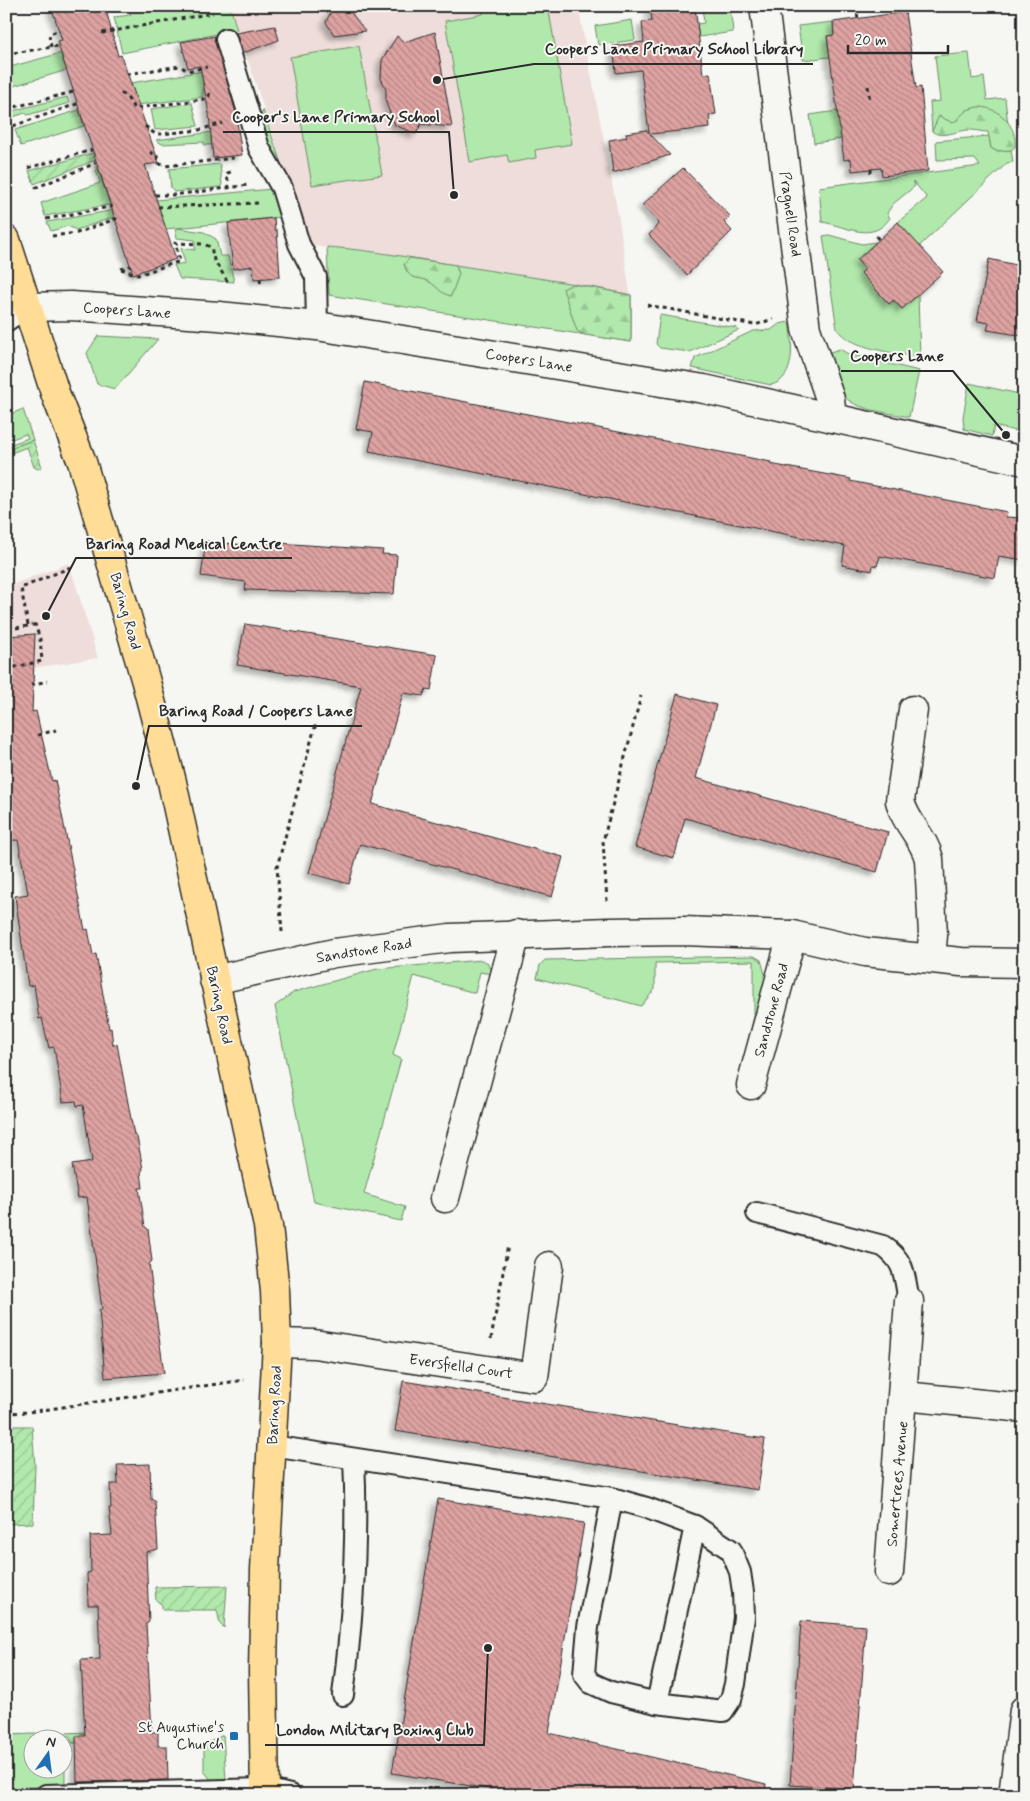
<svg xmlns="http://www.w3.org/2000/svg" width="1030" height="1801" viewBox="0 0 1030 1801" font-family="Mynerve,sans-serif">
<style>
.built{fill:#eeddda}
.green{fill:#b1e8ab;stroke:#6e8a6b}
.forest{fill:url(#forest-firs);stroke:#6e8a6b}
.garden{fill:url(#garden-furrows);stroke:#6e8a6b}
.building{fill:url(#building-back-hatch);stroke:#2b2b2b;filter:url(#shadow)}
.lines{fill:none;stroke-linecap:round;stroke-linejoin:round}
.lane-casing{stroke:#2b2b2b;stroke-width:24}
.street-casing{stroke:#2b2b2b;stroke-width:31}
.secondary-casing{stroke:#2b2b2b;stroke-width:31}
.primary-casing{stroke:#2b2b2b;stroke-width:31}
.path{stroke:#2b2b2b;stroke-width:3;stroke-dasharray:4 4;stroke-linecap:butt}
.lane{stroke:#f6f6f2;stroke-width:20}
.street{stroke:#f6f6f2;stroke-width:28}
.secondary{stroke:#f6f6f2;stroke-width:28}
.primary{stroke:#ffdd96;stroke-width:28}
.poi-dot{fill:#1f6fb2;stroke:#f6f6f2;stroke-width:2}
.labels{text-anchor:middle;stroke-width:4;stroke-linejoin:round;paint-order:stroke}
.street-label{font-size:15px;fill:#2b2b2b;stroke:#f6f6f2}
.poi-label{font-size:15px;fill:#2b2b2b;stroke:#f6f6f2;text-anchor:end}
.leader{fill:none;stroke:#2b2b2b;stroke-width:2}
.callout-dot{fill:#2b2b2b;stroke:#f6f6f2;stroke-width:2}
.callout-label{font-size:16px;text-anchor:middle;font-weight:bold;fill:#2b2b2b;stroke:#f6f6f2;stroke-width:4;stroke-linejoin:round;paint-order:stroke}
</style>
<defs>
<pattern id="forest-firs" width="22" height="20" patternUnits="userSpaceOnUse" patternTransform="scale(1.25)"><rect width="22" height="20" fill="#b1e8ab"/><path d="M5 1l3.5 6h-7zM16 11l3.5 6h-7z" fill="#98c793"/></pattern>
<pattern id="garden-furrows" width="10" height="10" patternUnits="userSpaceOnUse" patternTransform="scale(1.25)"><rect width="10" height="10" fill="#b1e8ab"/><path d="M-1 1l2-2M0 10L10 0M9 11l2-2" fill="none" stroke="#98c793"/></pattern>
<pattern id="building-back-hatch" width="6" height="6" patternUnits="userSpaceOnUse" patternTransform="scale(1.25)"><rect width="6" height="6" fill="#dda2a1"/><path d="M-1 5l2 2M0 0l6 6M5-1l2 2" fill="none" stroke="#b38483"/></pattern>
<filter id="shadow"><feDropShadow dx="-4.5" dy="4.5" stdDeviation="2.5" flood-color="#0004"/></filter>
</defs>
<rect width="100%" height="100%" fill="#f6f6f2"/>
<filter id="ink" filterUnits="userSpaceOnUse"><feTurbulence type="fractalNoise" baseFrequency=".02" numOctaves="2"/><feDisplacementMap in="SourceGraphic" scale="10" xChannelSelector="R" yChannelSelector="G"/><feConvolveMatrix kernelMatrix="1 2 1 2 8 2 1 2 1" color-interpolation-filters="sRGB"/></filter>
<g filter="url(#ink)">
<g class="built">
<polygon points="230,6 578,6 619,220 632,307 631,342 329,295 327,248 309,245"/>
<polygon points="69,563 98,658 6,672 6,587"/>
</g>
<g class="green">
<polygon points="129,6 160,6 162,11 191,6 230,6 237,30 122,53 114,17 131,15"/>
<polygon points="481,6 509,6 510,9 548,6 572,144 535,150 536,158 509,163 507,155 470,162 445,21 483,14"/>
<polygon points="702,6 730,6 733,32 699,37 697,24 704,23"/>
<polygon points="632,20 635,40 598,45 595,26"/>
<polygon points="833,22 834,35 827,36 830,57 803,60 798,26"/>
<polygon points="359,46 382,175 312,185 290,57"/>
<polygon points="65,52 61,55 65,66 71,69 6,88 6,68"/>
<polygon points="969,53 972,79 984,77 987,100 1005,98 1008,125 932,131 930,102 940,101 935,56"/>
<polygon points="203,71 203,97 137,105 131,83"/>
<polygon points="67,97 69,103 28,115 25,113 10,118 8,112"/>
<polygon points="192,103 198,126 155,130 151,109"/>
<polygon points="79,110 84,126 21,146 15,130"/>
<polygon points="263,110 286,178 280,173 258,124"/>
<polygon points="843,110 842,139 814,143 810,115"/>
<polygon points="220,131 221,135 211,137 212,145 204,145 204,142 162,144 156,140"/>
<path d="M989 136 991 148 996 151 1011 150 1013 162 1007 163 911 254 898 222 927 198 913 181 915 186 893 204 887 213 890 218C872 244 847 226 822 222L819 187 980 166 975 159 937 160 936 141Z"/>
<polygon points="220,164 222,185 220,187 174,192 171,188 169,169"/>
<polygon points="97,166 109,202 114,204 45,216 41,203 100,183 95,167"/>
<polygon points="272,189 282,217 177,228 204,232 216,239 220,256 228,256 234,282 180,279 174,265 185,263 181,248 195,250 195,240 177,238 175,228 165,229 156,200"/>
<polygon points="115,210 117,216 76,230 68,226 51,231 47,222"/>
<path d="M829 235 862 244 876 242 857 260 865 269 861 273 902 309 918 295 920 358C897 353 850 349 837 329L823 236Z"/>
<path d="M327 247C374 250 422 260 468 267 522 276 577 283 631 295V342L329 295Z"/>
<polygon points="660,315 737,328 739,330 690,352 660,348 656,344"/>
<path d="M789 322C792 342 797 379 771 385L692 368 695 358 753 331 771 330 779 324Z"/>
<polygon points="98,336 158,339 115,389 97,384 87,353"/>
<path d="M840 349 848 354 919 371 909 417C888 412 849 411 839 389 834 379 832 366 828 356L830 352Z"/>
<polygon points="969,383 1024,395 1024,413 1020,432 994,426 992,436 964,429 963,417"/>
<polygon points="23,409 33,440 6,450 6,446 28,438 26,434 6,441 6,416"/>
<polygon points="754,956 761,960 765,974 769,975 745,1081 738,1080 754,1017 754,961 655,963 655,989 641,1006 537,978 540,965 545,960"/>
<polygon points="482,960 488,963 491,974 480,972 475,993 414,976 393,1055 401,1059 364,1194 405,1207 401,1221 314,1202 275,1006 294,992 377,969"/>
<polygon points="91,1732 91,1734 81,1734 76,1743 71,1743 70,1736 32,1738 32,1768 62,1768 63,1754 65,1754 65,1786 6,1788 6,1735"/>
<polygon points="223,1735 226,1780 212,1781 204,1771 204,1748 193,1749 193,1746 204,1745"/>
</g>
<g class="forest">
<path d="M977 107C998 106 1018 126 1015 147L1011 150 996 151 991 148 988 132C982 132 976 130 971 130 960 129 941 140 932 131L939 116 953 123 967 110Z"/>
<path d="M410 258 456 265 459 274 451 296C441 294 439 288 431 283 418 274 410 284 404 264Z"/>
<polygon points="573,284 631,295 631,342 585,335 577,331 563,289"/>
</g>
<g class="garden">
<polygon points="93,153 96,160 34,184 29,171"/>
<polygon points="33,440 42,467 38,469 34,467 27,447 6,455 6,450"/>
<polygon points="6,1426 32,1426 35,1466 33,1523 6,1524"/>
<polygon points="227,1586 224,1628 220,1624 217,1610 162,1610 162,1605 156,1600 155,1587"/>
</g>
<g class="building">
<polygon points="51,6 105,6 118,56 121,55 159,163 145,165 176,259 133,274 57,41 62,40"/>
<polygon points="650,6 695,6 703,74 710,73 716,114 709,115 710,128 650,134 670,155 613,173 609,140 627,137 626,133 646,130 649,133 641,70 616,73 613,46 644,42 642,22 652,21"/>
<polygon points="347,7 365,31 334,35 326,22 332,9"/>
<polygon points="905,12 916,88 921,87 928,171 882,176 881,168 852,171 851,159 844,160 827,36 834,35 833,22"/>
<polygon points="275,26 279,40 243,53 236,33"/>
<polygon points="435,32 452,127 421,124 416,134 395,125 386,103 386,90 381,78 382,60 397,36 404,42"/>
<polygon points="215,36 235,109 242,155 213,158 209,114 200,66 188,68 181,42"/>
<polygon points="683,168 730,216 724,222 732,231 687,275 649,235 659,223 642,205"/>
<polygon points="274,218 275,230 277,230 280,277 254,279 253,266 233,269 228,223"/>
<polygon points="898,222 943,272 902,309 894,300 889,304 861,273 865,269 857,260"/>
<polygon points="989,259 1021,266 1018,284 1024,285 1024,336 987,330 989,323 977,321"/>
<polygon points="365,382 771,462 770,464 851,479 850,481 1007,512 1006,517 1024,518 1024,560 999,556 995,578 880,556 877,566 873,565 872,571 842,565 845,546 369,451 373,432 356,429"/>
<polygon points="206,541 263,547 263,542 383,550 382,554 397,555 394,594 245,590 246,582 201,576"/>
<polygon points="245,624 437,655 431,690 426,689 423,696 403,693 372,804 563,857 552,897 360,844 349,884 309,873 361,686 237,665"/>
<polygon points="35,634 32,712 36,711 52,781 55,780 85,930 88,929 93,955 96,954 109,1029 111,1028 113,1045 117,1044 134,1135 137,1137 143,1169 141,1172 143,1188 139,1188 145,1227 148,1229 152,1261 149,1264 164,1373 105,1378 99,1310 102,1309 87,1197 78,1198 72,1165 92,1162 83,1105 77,1106 76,1101 63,1102 54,1047 49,1048 42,1018 39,1019 34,985 28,986 15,896 28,894 18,840 6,841 6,636"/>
<polygon points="677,694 716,705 696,778 888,832 877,872 685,818 674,858 635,847"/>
<polygon points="403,1381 765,1439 758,1490 395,1431"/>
<polygon points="150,1464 151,1499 155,1501 158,1549 146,1552 149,1622 146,1624 152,1732 158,1732 158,1746 167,1746 168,1780 77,1782 76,1736 85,1736 81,1660 100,1659 98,1605 88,1605 87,1573 91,1572 90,1536 112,1535 109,1508 111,1508 110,1484 118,1484 117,1465"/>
<polygon points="438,1499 584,1523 549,1733 766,1784 765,1795 525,1795 392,1773"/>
<polygon points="801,1621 866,1626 854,1789 790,1785"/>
</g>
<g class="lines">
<defs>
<g id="lane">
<polyline points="226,39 259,148 282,188 299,244 316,277 317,326"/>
<polyline points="6,321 27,307"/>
<path d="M757 1213 883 1246C906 1262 904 1276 909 1301"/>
<polyline points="272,1446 612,1498 647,1508 695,1526 657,1703 611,1692 591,1683 584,1674 588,1627 612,1498"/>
<path d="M343 1695C353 1616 358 1539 354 1459"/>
<polyline points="657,1703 723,1711 731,1699 735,1684 744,1617 743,1592 740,1572 731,1550 695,1526"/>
<polyline points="46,1795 265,1789 290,1795"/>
</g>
<g id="street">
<polyline points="764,6 806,329 830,399 832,418"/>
<path d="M913 710 900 801C905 823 924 837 929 859L933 935 931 958"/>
<polyline points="214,980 334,953 450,938 609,932 683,931 792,935 865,952 961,962 1024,963"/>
<polyline points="751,1085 792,935"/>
<polyline points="445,1198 516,934"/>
<polyline points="277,1343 314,1344 534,1377 549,1266"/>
<polyline points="904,1396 1024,1408"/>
<polyline points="889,1572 909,1301"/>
<polyline points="1013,1795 1024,1710"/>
</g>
<polyline id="secondary" points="27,307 71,306 219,316 317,326 704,389 1024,461"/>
<polyline id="primary" points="6,240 55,393 82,462 146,682 172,782 268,1226 275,1291 277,1343 265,1570 263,1671 265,1795"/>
</defs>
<use href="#lane" class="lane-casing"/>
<use href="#street" class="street-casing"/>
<use href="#secondary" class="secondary-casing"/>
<use href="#primary" class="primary-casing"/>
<g class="path">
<polyline points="856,6 858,19"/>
<polyline points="102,33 213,13"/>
<polyline points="51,47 49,35 58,30"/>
<polyline points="6,54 59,46"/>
<polyline points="127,74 180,66 188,71 207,67"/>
<polyline points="868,86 870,102"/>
<polyline points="121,93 127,97 133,107 137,108 206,99 209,96 210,89"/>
<polyline points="7,109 73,92"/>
<polyline points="13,126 77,104"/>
<polyline points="145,126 155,134 161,134 199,130 223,123"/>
<polyline points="150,152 157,156 158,163 165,166 234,158"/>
<polyline points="28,168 92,150"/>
<polyline points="871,169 871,174"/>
<polyline points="35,188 96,163"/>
<polyline points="229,189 227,173 234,171"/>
<polyline points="155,195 174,195 249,185"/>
<polyline points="158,207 258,203"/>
<polyline points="46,219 114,206"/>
<polyline points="52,236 77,233 118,218"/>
<polyline points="876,236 879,240"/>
<polyline points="121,269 138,275 180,261 175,243 203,244 211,247 214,260 228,282"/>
<polyline points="121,269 131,266"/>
<polyline points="260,279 261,286"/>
<polyline points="647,305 755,325 773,319"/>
<polyline points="28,625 21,588 71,567"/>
<polyline points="16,628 39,624"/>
<polyline points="6,669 42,661 40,639 35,624"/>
<polyline points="31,685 47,681"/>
<polyline points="38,735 56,730"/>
<polyline points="607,901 603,841 641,696"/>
<polyline points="282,932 277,867 316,723"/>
<polyline points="491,1339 508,1245"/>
<polyline points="6,1413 29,1412 244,1380"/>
</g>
<use href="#lane" class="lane"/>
<use href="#street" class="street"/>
<use href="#secondary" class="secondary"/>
<use href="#primary" class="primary"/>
</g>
</g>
<rect class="poi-dot" x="229" y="1731" width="10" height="10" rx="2.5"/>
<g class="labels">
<g class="street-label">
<text transform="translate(791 214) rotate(82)" y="5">Pragnell Road</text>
<text transform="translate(127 310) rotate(4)" y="5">Coopers Lane</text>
<text transform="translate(529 360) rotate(9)" y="5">Coopers Lane</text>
<text transform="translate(126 611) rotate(74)" y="5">Baring Road</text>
<text transform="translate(364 950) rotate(-9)" y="5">Sandstone Road</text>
<text transform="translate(220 1005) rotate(78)" y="5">Baring Road</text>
<text transform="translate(771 1010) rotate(-75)" y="5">Sandstone Road</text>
<text transform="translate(461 1366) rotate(8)" y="5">Eversfielld Court</text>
<text transform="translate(274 1405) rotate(-87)" y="5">Baring Road</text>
<text transform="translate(897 1484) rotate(-85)" y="5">Somertrees Avenue</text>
</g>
<g class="poi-label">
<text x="224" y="1732">St Augustine's<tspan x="224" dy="17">Church</tspan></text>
</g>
</g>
<path class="leader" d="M437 80L534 64H813M454 195L449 132H223M1006 435L953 371H841M46 616L76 558H292M136 786L149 726H362M488 1648L484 1745H265"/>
<g class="callout-dot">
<circle cx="437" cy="80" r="5"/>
<circle cx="454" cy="195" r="5"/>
<circle cx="1006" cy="435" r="5"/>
<circle cx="46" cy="616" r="5"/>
<circle cx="136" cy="786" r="5"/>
<circle cx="488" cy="1648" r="5"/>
</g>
<g class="callout-label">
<text x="674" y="54">Coopers Lane Primary School Library</text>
<text x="336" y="122">Cooper's Lane Primary School</text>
<text x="897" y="361">Coopers Lane</text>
<text x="184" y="549">Baring Road Medical Centre</text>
<text x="256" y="716">Baring Road / Coopers Lane</text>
<text x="375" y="1735">London Military Boxing Club</text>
</g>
<rect width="1030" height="1801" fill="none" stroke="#f6f6f2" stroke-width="25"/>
<rect x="12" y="12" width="1005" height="1776" fill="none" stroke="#2b2b2b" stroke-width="2" filter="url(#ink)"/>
<g transform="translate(48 1754) rotate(14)"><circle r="24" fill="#f6f6f2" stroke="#a5a5a2"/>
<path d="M0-4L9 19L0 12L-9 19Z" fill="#1f6fb2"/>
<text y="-8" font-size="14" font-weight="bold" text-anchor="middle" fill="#2b2b2b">N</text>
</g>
<path d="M848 45v8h100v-8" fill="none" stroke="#2b2b2b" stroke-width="2.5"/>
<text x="855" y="45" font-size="15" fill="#2b2b2b" stroke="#f6f6f2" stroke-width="4" paint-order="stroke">20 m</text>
</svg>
